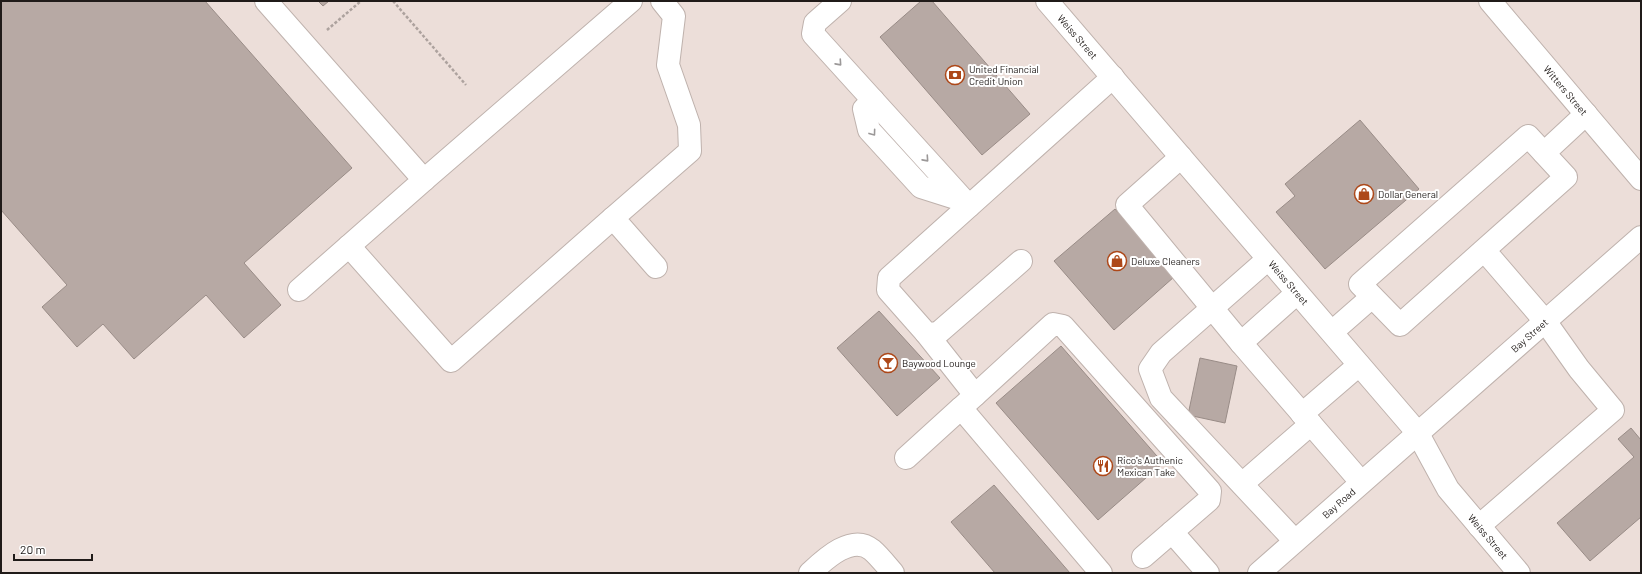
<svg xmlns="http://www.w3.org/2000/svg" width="1642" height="574" viewBox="0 0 1642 574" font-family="Barlow,sans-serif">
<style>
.building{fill:#b7a9a4;stroke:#998c87}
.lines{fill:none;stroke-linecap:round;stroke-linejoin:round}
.minor-casing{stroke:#bfb2ad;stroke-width:24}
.major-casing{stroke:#bfb2ad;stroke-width:24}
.path{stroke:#ada29e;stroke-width:2.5;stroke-dasharray:3 2;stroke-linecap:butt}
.minor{stroke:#fff;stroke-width:22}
.major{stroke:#fff;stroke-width:22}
.oneway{stroke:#9b9898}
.labels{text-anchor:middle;stroke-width:4;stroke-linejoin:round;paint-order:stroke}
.street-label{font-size:10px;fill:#201b19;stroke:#fff}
.poi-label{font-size:10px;fill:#201b19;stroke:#fff;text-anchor:start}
</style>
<rect width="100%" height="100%" fill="#ecded9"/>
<g class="building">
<polygon points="1,1 205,1 352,168 244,263 281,305 244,338 206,295 134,359 103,324 77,347 42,307 67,285 1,210"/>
<polygon points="318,1 329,1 323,6"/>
<polygon points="921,1 932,1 1030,114 982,155 880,37"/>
<polygon points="1360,120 1419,189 1325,269 1276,212 1295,196 1285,184"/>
<polygon points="1115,209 1174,277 1114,330 1054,261"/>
<polygon points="879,311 940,378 897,416 837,348"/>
<polygon points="1061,346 1163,463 1098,520 996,403"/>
<polygon points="1200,358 1237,366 1225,423 1188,415"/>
<polygon points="1631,428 1641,440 1641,517 1590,561 1557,523 1634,457 1618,439"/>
<polygon points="994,485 1070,573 995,573 951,522"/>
</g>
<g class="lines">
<defs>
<g id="minor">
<polyline points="266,1 424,180 299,290"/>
<polyline points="840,1 815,23 813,34 969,206"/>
<path id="s1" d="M1047 1 1417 432 1448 489 1519 573"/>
<path id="s2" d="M1490 1 1641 179"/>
<polyline points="873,100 864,109 869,130 921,187 962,200"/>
<polyline points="1544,153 1586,114"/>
<polyline points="1181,157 1127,205 1241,343"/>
<polyline points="424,180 631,1"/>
<polyline points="349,246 451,361 613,218"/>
<polyline points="1268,259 1161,353 1150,369 1161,398 1295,541"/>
<polyline points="1021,261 937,334 926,333 888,290 889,278 1113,77"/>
<polyline points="656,267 613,218 690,151 689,125 668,65 674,16 662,1"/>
<polyline points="1297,293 1241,343 1361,482"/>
<polyline points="1332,332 1372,297"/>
<polyline points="926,333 975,395"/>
<polyline points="961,408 1053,324 1063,326 1210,491 1209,500 1143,557"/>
<polyline points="1302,414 1359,365"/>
<polyline points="906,458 961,408 1101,573"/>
<polyline points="1242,484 1311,424"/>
<polyline points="1479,526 1613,410 1579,369 1545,321 1484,250 1400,325 1360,284 1528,136 1566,177 1484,250"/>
<polyline points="1172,532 1208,573"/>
<path d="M810 573C824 560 852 533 872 550 879 556 886 565 893 573"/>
</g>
<g id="major">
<path id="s3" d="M1259 573 1641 237"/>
</g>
</defs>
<use href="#minor" class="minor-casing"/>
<use href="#major" class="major-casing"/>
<g class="path">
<polyline points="393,1 466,85"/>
<polyline points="327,30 361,1"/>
</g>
<use href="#minor" class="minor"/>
<use href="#major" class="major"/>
</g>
<defs><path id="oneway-chevron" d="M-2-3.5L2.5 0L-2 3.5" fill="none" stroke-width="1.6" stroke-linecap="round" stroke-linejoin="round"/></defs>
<g class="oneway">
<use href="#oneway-chevron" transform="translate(839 63) rotate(48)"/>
<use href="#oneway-chevron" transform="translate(873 133) rotate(54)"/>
<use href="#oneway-chevron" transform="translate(926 159) rotate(48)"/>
</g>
<defs>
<symbol id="bank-ring" viewBox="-11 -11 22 22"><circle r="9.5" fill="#fff" stroke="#ad4819" stroke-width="1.5"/><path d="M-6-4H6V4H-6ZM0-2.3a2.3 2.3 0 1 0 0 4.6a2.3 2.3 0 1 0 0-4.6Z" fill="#ad4819"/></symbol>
<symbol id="shop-ring" viewBox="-11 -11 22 22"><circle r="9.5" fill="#fff" stroke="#ad4819" stroke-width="1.5"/><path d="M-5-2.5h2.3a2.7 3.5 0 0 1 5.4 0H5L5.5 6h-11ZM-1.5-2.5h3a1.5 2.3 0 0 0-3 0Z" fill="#ad4819"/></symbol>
<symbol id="bar-ring" viewBox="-11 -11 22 22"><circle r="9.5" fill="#fff" stroke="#ad4819" stroke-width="1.5"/><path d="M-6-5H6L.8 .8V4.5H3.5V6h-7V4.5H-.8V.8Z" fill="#ad4819"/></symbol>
<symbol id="restaurant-ring" viewBox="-11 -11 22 22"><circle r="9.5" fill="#fff" stroke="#ad4819" stroke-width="1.5"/><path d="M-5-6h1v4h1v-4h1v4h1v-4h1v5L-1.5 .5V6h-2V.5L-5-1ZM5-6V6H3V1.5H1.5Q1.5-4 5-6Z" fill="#ad4819"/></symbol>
</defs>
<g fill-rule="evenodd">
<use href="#bank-ring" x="944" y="64" width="22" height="22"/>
<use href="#shop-ring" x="1353" y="183" width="22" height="22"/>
<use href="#shop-ring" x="1106" y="250" width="22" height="22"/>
<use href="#bar-ring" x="877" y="352" width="22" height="22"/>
<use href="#restaurant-ring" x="1092" y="455" width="22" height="22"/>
</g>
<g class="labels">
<g class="street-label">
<text dy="4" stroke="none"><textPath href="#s1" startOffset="47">Weiss Street</textPath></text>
<text dy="4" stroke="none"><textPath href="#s2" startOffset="117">Witters Street</textPath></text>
<text dy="4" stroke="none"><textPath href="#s1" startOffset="371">Weiss Street</textPath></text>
<text dy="4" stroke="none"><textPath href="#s3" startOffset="360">Bay Street</textPath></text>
<text dy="4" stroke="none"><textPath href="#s3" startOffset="106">Bay Road</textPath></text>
<text dy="4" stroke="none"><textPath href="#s1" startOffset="695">Weiss Street</textPath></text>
</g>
<g class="poi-label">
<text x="969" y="73">United Financial<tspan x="969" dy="12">Credit Union</tspan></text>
<text x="1378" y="198">Dollar General</text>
<text x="1131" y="265">Deluxe Cleaners</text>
<text x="902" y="367">Baywood Lounge</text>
<text x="1117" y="464">Rico's Authenic<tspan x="1117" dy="12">Mexican Take</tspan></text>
</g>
</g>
<rect width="1642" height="574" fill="none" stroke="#201b19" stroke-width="4"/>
<path d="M14 554v6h78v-6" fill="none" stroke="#201b19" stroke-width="2"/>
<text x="20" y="554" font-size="12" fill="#201b19" stroke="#ffffff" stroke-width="3" paint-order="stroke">20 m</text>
</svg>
